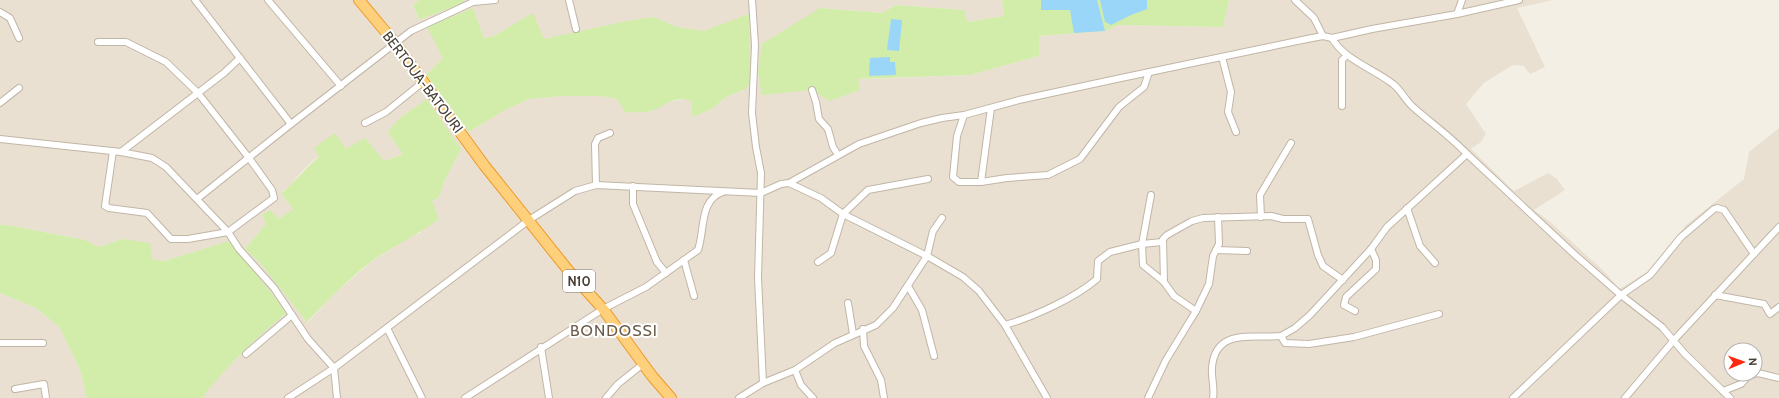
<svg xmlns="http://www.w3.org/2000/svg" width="1779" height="398" viewBox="0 0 1779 398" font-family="Cabin,sans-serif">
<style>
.residential{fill:#e9e0d2;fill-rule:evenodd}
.green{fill:#d2eda9}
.water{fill:#9ad6f7}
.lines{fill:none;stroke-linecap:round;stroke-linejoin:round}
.minor-casing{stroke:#c1b6a6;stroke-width:8}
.trunk-casing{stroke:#ed9926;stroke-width:12}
.minor{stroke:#fff;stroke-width:6}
.trunk{stroke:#ffd07c;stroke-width:10}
.labels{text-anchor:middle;stroke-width:4;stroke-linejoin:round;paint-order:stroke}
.shield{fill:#fff;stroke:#7e7971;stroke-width:1}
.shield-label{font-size:13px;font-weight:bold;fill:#473f34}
.street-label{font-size:14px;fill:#473f34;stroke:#fff}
.quarter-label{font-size:16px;letter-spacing:1px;fill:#6b5c4a;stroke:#fff}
</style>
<rect width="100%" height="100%" fill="#f4efe5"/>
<g class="residential">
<path d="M0 0H419L413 6 419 20 464 3V0H1002L1004 16 966 22 963 10 896 5 882 13 820 8 858 79H869L970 75 1039 56V36L1105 31 1118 25 1223 27 1229 0H1553L1517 8 1545 67 1530 74 1524 66 1513 65 1484 83 1466 104 1486 134 1481 142 1471 149 1514 191 1548 173 1557 179 1565 190 1534 210 1549 221 1606 273 1619 289 1652 269 1686 225 1744 179 1749 152 1779 128V398H202L218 377 263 332 287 313 192 253 164 261 152 259 123 239 99 247 85 240 7 225H0ZM473 8 484 38 494 36 510 27 544 39 654 17 677 27 704 31 749 15 744 90 728 96 710 110 692 117 691 101 684 99 668 102 649 112 617 99 601 96H564L529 99 505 110 469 132 426 75 443 58ZM335 133 346 150 384 161 403 154 388 133 461 149 445 180 439 197 432 201 420 233 410 237 371 262 334 294 308 322 260 263 245 249 266 224 269 210 279 219 293 209 281 192 289 187 305 168 319 156ZM1731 350H1755V374H1731Z"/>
<polygon points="0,293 36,308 60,328 80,370 87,398 0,398"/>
</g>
<g class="green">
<polygon points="419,0 464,0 464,3 419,20 413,5"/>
<polygon points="1002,0 1229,0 1223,27 1118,25 1105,31 1039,36 1039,56 970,75 858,79 860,90 829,101 812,90 762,95 758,73 762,44 820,8 882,13 896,5 964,10 967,22 1004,16"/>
<path d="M473 8 484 38 494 36 533 13 544 39 627 21 654 17 677 27 704 31 749 14 750 84 744 90 728 96 710 110 692 117 691 101C670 94 664 109 647 112 640 113 632 112 625 112L617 99 601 96H564L529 99 505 110 469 132 426 75 443 58 427 27Z"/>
<path d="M427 99 461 149 445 180 439 197 432 201 439 219C418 235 393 246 372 261 348 279 327 301 307 322L260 263 245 249 266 224 262 215 270 210 279 219 293 209 281 193C295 183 305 168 319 157L314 148 335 133 346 149 365 138 384 161 403 154 388 133C396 118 413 109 427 99Z"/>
<path d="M0 225H7L85 240 99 247 123 239 150 243 152 259 164 261 230 241 287 313C256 337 226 367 202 398H87L80 370 60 328 36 308 0 293Z"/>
</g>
<g class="water">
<polygon points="1041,0 1097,0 1105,31 1074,33 1070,10 1041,10"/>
<polygon points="1100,0 1147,0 1147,9 1131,15 1111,25 1105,22"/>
<polygon points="891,19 902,20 899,51 887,50"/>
<polygon points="890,57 890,62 895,62 896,75 869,76 870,58"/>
</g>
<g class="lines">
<defs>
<g id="minor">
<polyline points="195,0 291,124"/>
<polyline points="268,0 341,86"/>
<polyline points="569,0 576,29"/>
<polyline points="752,0 755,45 752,113 756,147 761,173 758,278 763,383"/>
<polyline points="1295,0 1314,18 1323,36"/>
<polyline points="0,12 10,18 19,38"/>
<polyline points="1457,14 1519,0"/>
<path d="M1332 38C1343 59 1374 69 1393 84 1401 90 1405 100 1413 107 1431 123 1450 136 1467 154"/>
<polyline points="98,42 126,42 166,62 198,93 249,158 272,190 274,198 228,232 188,239 171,239 147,213 109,208 105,206 113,151"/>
<polyline points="1222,57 1231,92 1228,112 1236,132"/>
<polyline points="812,90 816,102 819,119 828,129 833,147 838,155"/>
<polyline points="0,103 19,88"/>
<polyline points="1342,106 1342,60 1347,55"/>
<polyline points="964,115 957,136 953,177 959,182 981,182 1007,178 1048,175 1080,159 1119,107 1144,87 1149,72"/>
<polyline points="365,123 386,112 423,82"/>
<polyline points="0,139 121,152 152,158 166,167 228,232 239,249 274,288 308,339 334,368 337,398"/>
<polyline points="121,152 224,73 240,58"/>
<polyline points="981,182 991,108"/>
<polyline points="789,183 821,198 843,214 927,256 933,231 942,218"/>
<polyline points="596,185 595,144 598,138 610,133"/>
<polyline points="633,186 633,204 657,262 666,273"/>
<polyline points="1151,195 1142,244 1143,265 1164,282 1174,296 1196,311"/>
<polyline points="197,199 291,124 411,31 473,2 495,0"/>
<polyline points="1407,208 1420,246 1435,263"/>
<polyline points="1261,217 1260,195 1291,143"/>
<polyline points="1216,250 1247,251"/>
<polyline points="684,260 694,296"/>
<polyline points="818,262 831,253 843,214 868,190 928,179"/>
<polyline points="1164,282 1163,239 1167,235 1192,221 1203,218 1271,216 1283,219 1308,219 1318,255 1323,266 1343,280"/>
<polyline points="908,286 922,310 934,356"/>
<polyline points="1715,295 1764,304 1770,314 1779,307"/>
<polyline points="848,303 853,334"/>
<polyline points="1355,311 1344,305 1346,297 1376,269 1376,260 1371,249"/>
<polyline points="1439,314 1354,337 1309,344 1285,343 1281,336 1295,328 1310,315 1371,249 1387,227 1467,154 1574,254 1621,295 1662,327 1684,353 1730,398"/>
<path d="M1005 325C1033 317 1075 298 1097 279L1098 261 1110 252 1142 244 1162 242"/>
<polyline points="387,328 422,398"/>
<polyline points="863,329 864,346 881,380 884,398"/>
<polyline points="0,343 43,343"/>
<polyline points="541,347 549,398"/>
<polyline points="246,354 292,315"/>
<polyline points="795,370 801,385 813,398"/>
<polyline points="15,389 44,384 46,398"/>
<polyline points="1723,391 1741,384 1748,376 1758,373 1779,378"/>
<polyline points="288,398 334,368 529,220 575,191 596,185 761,193 781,184 789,183 859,144 921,123 942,118 964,115 1019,100 1121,78 1307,39 1323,36 1332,38 1372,29 1457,14 1462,0"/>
<path d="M465 398 603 309 646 287 698 250C705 230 699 200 723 192"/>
<polyline points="606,398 618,384 643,364"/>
<polyline points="739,398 763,383 795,370 835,343 876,325 893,308 927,256 963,277 979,291 1005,325 1047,398"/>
<polyline points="1148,398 1166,360 1196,311 1209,284 1213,256 1219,244 1218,217"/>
<path d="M1213 398C1215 388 1211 378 1212 367 1216 327 1254 339 1281 336"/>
<polyline points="1513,398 1621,295 1650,275 1681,237 1714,209 1717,208 1724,210 1754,254"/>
<polyline points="1625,398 1674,340 1779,227"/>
</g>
<polyline id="trunk" points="359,0 395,43 484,165 568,270 603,309 652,376 671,398"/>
</defs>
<use href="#minor" class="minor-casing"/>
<use href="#trunk" class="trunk-casing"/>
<use href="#minor" class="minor"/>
<use href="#trunk" class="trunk"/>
</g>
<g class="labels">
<rect class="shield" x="563" y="270" width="32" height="22" rx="3"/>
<g class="shield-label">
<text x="579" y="286">N10</text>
</g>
<g class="street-label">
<text transform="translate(423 82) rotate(53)" y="5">BERTOUA-BATOURI</text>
</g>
<g class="quarter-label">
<text x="614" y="336">BONDOSSI</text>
</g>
</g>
<g transform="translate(1743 362) rotate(88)"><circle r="19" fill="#ffffff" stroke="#b5b2ae"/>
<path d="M0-3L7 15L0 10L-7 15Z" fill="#ff2811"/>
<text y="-6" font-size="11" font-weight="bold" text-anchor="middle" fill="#473f34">N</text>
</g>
</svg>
